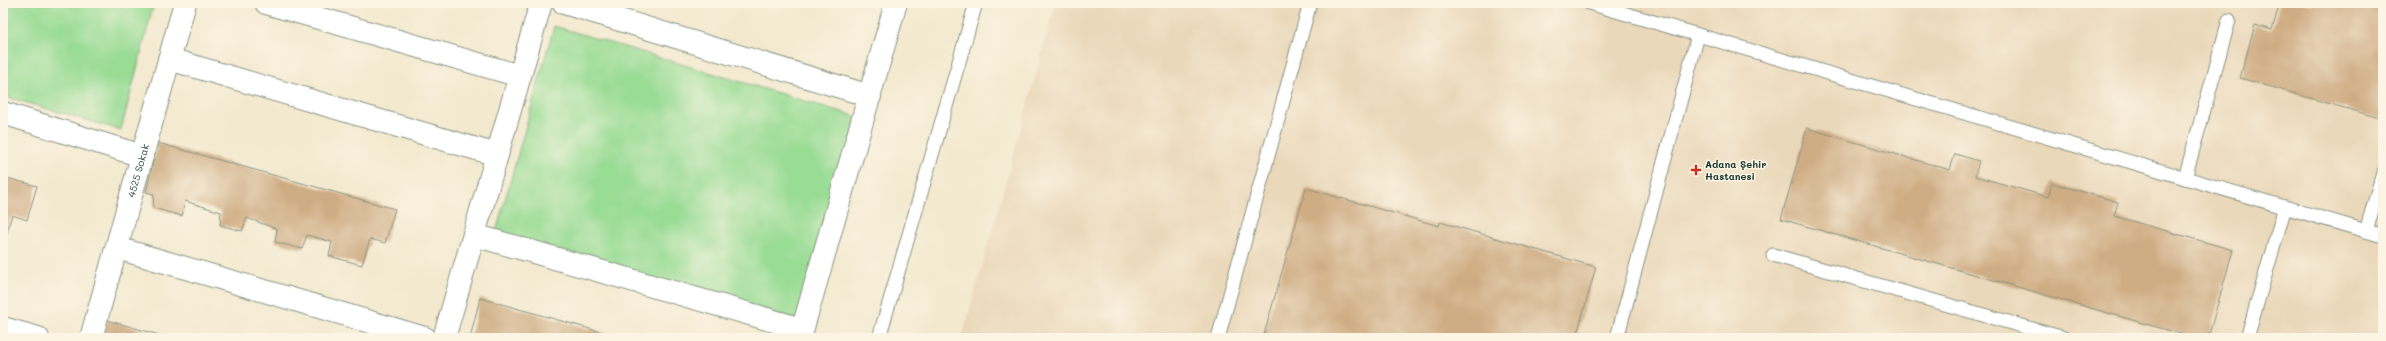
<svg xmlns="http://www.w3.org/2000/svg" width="2386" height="341" viewBox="0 0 2386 341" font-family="Mali,sans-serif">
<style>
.built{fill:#ead8ba}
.green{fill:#99dc94;stroke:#5c8c64}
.building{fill:#cfad84}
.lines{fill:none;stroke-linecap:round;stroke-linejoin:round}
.lane-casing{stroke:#899382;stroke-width:15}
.street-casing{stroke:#899382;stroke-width:24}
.lane{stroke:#fff;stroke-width:13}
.street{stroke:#fff;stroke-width:22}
.poi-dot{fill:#c8321e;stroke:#fcf5e5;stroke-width:1.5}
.labels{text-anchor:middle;stroke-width:3;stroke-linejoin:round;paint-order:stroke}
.poi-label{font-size:10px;font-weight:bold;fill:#1f3d34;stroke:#fcf5e5;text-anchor:start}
.street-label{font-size:10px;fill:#1f3d34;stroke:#fcf5e5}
</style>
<rect width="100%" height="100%" fill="#fcf5e5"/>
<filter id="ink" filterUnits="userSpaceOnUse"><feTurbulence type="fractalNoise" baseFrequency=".025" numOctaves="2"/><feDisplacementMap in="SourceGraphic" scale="8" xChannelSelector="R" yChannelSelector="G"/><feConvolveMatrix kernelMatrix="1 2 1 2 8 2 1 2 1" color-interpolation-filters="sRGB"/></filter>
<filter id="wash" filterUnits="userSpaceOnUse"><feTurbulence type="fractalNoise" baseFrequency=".012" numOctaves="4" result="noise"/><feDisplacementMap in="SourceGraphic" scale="16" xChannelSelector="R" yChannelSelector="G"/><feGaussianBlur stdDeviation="0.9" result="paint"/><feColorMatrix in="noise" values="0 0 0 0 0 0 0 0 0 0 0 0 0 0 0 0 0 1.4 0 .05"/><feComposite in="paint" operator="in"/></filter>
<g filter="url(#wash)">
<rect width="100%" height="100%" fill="#f3e9cf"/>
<polygon class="built" points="1056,3 2383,3 2383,338 962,338"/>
<g class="green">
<polygon points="3,3 154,3 121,130 3,96"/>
<polygon points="554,26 862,118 803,324 494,239"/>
</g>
<g id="blocks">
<g class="building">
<polygon points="2280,3 2383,3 2383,119 2240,78 2255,25 2272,30"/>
<polygon points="1807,128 1950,170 1955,154 1979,161 1975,176 2048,197 2052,183 2118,202 2114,216 2233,250 2208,338 2195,338 1781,219"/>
<polygon points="158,143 395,209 385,243 370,239 362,265 329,256 332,242 307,235 302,249 275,242 277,229 247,218 242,231 220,225 221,212 185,201 182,216 153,208 154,194 146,192"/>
<polygon points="3,177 37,186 27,220 12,215 4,241"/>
<polygon points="1306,188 1439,226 1440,222 1596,267 1576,338 1263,338"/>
<polygon points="480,298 622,338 470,338"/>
<polygon points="107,320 170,338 103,338"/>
</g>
</g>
</g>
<g filter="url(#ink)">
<use href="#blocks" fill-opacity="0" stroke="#899382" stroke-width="1"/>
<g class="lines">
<defs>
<g id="lane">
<polyline points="1589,3 2383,236"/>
<polyline points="2185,178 2229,20"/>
<polyline points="2366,231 2383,173"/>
<polyline points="1773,255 2064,338"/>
<polyline points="879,338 976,3"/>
<polyline points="1218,338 1310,3"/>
<polyline points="1617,338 1698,35"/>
<polyline points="2247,338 2285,207"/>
</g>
<g id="street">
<polyline points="266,3 520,76"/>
<polyline points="564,3 870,96"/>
<polyline points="169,59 497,155"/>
<polyline points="3,113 142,156"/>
<polyline points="474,235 802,329"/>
<polyline points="117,248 425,338"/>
<polyline points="3,328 38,338"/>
<path id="s1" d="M91 338 185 3"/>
<polyline points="444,338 541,3"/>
<polyline points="800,338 896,3"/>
</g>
</defs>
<use href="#lane" class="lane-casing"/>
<use href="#street" class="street-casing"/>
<use href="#lane" class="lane"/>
<use href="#street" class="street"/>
</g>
</g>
<path class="poi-dot" d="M1694 164h4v4h4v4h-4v4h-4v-4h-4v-4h4z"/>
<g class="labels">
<g class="poi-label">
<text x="1705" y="168">Adana Şehir<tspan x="1705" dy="12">Hastanesi</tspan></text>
</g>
<g class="street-label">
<text dy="4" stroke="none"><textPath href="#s1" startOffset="174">4525 Sokak</textPath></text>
</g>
</g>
<rect width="2386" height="341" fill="none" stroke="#fcf5e5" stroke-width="16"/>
</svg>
